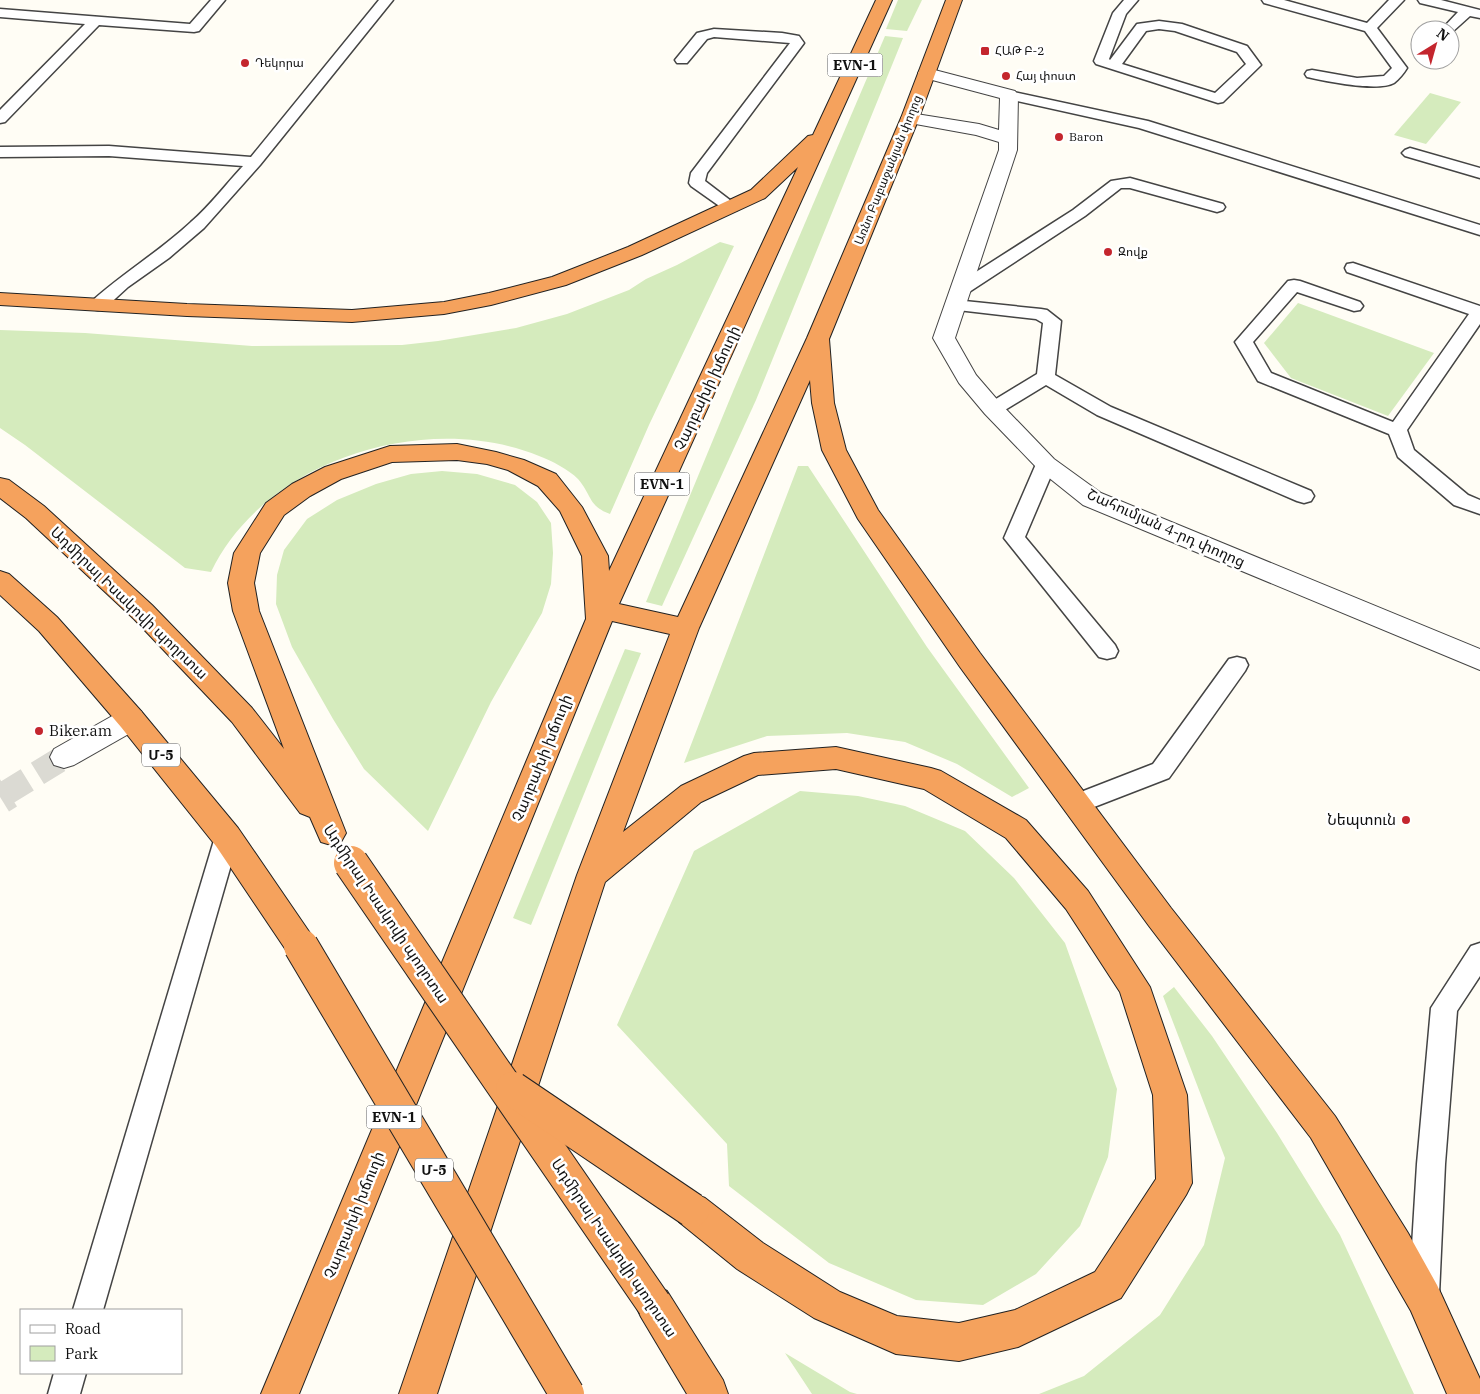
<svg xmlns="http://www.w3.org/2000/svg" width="1480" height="1394" viewBox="0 0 1480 1394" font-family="'IBM Plex Serif','Noto Sans Armenian',serif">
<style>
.green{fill:#d5ebbd}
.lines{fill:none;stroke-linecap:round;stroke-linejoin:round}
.street-tunnel-far1{stroke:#dbdad3;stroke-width:25;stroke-dasharray:25 12;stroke-linecap:butt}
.street-tunnel{stroke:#dbdad3;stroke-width:34;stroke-dasharray:34 17;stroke-linecap:butt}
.lane-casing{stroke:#444;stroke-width:3}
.street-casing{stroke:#444;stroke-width:2}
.highway-casing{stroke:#222;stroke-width:2}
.lane{fill:#fff;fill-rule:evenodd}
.street{fill:#fff;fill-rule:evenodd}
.highway{fill:#f5a25d;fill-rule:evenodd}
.highway-bridge-casing{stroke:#222;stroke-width:36;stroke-linecap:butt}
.highway-bridge{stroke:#f5a25d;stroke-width:34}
.poi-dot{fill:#c4262e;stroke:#fff;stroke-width:2}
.labels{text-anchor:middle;stroke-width:5;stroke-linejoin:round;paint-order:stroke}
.far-poi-label{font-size:12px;fill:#111;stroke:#fff;text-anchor:start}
.far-street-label{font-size:12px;fill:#111;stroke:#fff}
.shield{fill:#fff;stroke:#585858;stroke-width:1}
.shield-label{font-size:14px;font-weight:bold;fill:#111}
.street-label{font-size:15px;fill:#111;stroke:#fff}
.poi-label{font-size:15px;fill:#111;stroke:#fff;text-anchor:start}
</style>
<rect width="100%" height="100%" fill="#fffdf5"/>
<g class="green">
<polygon points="898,0 922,0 907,31 886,29"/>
<polygon points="885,36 903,38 756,400 662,606 646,602 734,389"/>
<polygon points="1430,93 1461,102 1426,144 1394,135"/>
<path d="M720 242 734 246 649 425 610 514C588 506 592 495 578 479 568 469 552 461 539 456 426 410 265 459 211 572L185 568 25 445 0 428V330L85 333 252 346 402 345 438 341 516 328 567 314 629 290 646 279 677 265Z"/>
<polygon points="1298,303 1434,353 1388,416 1291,378 1264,343"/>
<polygon points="798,466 808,466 927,647 1029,788 1012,797 957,764 905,742 847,733 767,736 684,763"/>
<polygon points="442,471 477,474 515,485 537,502 551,523 553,553 551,584 542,613 491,702 428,831 364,769 333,719 292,647 276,604 277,575 284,550 307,519 337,500 376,484 411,474"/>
<polygon points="625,649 641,653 531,925 513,918"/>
<polygon points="800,791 858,796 905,806 965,831 1014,878 1065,943 1117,1089 1108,1157 1080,1226 1036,1274 983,1305 916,1300 829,1263 729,1186 727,1144 617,1025 694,851"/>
<polygon points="1174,987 1212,1036 1277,1133 1340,1235 1414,1394 1039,1394 1084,1376 1160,1315 1204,1245 1225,1158 1163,996"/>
<polygon points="785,1353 850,1392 857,1394 812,1394"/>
</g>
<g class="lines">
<polyline class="street-tunnel-far1" points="6,793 64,757"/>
<polyline class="street-tunnel" points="0,797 8,792"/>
<defs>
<g id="lane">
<polygon points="211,0 225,0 199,31 194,32 99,25 5,122 0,123 0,110 85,24 0,17 0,9 190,24"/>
<path d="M379 0H393L260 165 204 228 169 258 128 287 104 309 98 310 92 309 89 305 92 301C123 273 160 251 191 222 210 206 226 184 243 166L109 156 0 157V147L109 146 251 157Z"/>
<path d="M1124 0H1138L1126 14 1109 59 1110 60 1137 24 1159 21 1182 24 1247 46 1261 65 1223 102 1218 103 1096 64 1094 61 1113 13ZM1159 29 1175 31 1237 52 1246 64 1215 93 1122 64 1146 31Z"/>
<path d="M1262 0H1284L1367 23 1389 0H1404L1377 28 1407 68C1404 73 1399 79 1394 83 1378 92 1325 81 1307 77L1305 74 1307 71 1312 70 1357 78 1384 76 1392 68 1365 31 1264 3Z"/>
<polygon points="1418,0 1441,0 1480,10 1480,18 1470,16 1450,34 1450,30 1441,30 1458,12 1420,3"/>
<polygon points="714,29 782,33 799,36 804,43 707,173 705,181 739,207 737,210 725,210 691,186 689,183 691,173 790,43 714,37 707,39 687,63 677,63 675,60 697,33"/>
<polygon points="1009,91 1148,121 1480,225 1480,235 1139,128 1004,98 1002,95 1004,92"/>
<polygon points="1410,148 1480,168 1480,178 1405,156 1402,153 1405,150"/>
<polygon points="1130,178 1223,204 1225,207 1223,210 1217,212 1130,188 1121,188 1085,216 966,294 960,295 954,294 951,290 954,286 1073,210 1111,181"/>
<polygon points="1353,263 1480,306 1480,324 1407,430 1414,450 1468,495 1480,500 1480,514 1454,505 1398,457 1389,434 1258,381 1235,342 1288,281 1294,280 1300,281 1360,302 1363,306 1360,310 1354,311 1297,292 1253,342 1271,373 1393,422 1469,314 1347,272 1345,268 1347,264"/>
<polygon points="955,300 1041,309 1047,310 1061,321 1055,375 1111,407 1311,491 1314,496 1311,501 1304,503 1297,501 1097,415 1046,385 1000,413 993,415 986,413 984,409 986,405 1037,374 1043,323 1036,319 949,309 946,305 949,301"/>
<polygon points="1046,458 1053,460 1056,464 1025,537 1115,645 1118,651 1115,657 1107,659 1099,657 1004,538 1036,464 1039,460"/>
<polygon points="1237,657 1245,659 1248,665 1245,671 1169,778 1076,814 1068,811 1064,804 1068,797 1153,764 1229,659"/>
<polygon points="227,827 236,830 239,837 103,1310 73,1310 215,837 218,830"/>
<polygon points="1480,943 1480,976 1457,1011 1445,1164 1439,1295 1435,1306 1424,1310 1413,1306 1409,1295 1417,1164 1431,1008 1471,946"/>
<polygon points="54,1373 86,1373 80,1394 48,1394"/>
</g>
<g id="street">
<polygon points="927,68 1015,91 1018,95 1017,150 955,338 976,375 1001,404 1054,459 1101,493 1480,649 1480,670 1083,505 1038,469 985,414 959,383 933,338 999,150 999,142 976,135 910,123 904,122 901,118 904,114 910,113 979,124 999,130 1000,98 921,77 918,73 921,69"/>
<polygon points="131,708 141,711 145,719 141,727 74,765 64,768 54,765 50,757 54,749 121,711"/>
</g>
<g id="highway">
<polygon points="876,0 892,0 619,604 678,617 807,338 901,118 946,0 962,0 919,118 829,339 834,403 846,450 878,510 980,653 1171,908 1335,1116 1408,1233 1437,1285 1480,1379 1480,1394 1447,1394 1411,1311 1311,1138 1149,926 960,667 858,519 822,450 812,403 810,380 699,628 623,832 681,786 744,756 754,753 836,747 931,768 941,771 1026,820 1088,891 1150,987 1187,1095 1192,1183 1186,1195 1121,1298 1018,1347 959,1361 896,1354 814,1318 737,1269 679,1222 674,1210 679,1198 692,1193 705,1198 763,1243 840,1292 897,1316 959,1323 1015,1310 1095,1272 1156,1179 1153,1095 1120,992 1066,909 1006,838 924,789 836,769 758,775 701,802 605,882 437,1394 399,1394 577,875 670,634 612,621 299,1394 261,1394 586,619 582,556 560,511 538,486 508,470 487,464 457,460 392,462 341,479 310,496 284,515 260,553 254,583 259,611 346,833 341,842 331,845 321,842 310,817 300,813 232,722 134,619 26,518 0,498 0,478 9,480 44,506 152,605 252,708 284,749 233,611 228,583 234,553 266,503 292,484 325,467 390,446 457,444 496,452 524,460 556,474 582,507 608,556 609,571 798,167 765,198 642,255 566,285 491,305 444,314 352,322 187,316 0,305 0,293 187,304 352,310 444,302 489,293 552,277 628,247 751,190 808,136 813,135"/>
<polygon points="0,571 9,574 57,617 141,711 238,828 312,936 317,946 312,956 301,960 290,956 216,846 121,727 39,631 0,595"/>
<polygon points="654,1285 667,1291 723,1380 728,1394 687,1394 641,1317 635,1304 641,1291"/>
</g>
</defs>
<use href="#lane" class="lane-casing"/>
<use href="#street" class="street-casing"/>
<use href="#highway" class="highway-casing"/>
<use href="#lane" class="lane"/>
<use href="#street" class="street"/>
<use href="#highway" class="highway"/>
<defs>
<g id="highway-bridge">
<polyline points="351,863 654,1304"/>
<polyline points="301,946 567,1394"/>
<polyline points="513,1089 692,1210"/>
</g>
</defs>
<use href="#highway-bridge" class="highway-bridge-casing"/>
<use href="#highway-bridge" class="highway-bridge"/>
</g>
<g class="poi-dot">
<rect x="980" y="46" width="10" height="10" rx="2.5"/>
<circle cx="245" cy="63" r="5"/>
<circle cx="1006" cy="76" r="5"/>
<circle cx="1059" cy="137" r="5"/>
<circle cx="1108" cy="252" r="5"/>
<circle cx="39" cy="731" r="5"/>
<circle cx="1406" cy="820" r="5"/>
</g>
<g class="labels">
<g class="far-poi-label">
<text x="995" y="55">ՀԱԹ Բ-2</text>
<text x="255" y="67">Դեկորա</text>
<text x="1016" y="80">Հայ փոստ</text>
<text x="1069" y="141">Baron</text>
<text x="1118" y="256">Զովք</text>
</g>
<g class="far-street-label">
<text transform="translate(888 170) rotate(-68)" y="4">Առնո Բաբաջանյան փողոց</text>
</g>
<g class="shield">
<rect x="827.5" y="53.5" width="55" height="23" rx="4"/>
<rect x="634.5" y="472.5" width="55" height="23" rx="4"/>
<rect x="142" y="743.5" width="38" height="23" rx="4"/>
<rect x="366.5" y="1105.5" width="55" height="23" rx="4"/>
<rect x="415" y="1158.5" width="38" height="23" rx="4"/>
</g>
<g class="shield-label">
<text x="855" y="70">EVN-1</text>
<text x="662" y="489">EVN-1</text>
<text x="161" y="760">Մ-5</text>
<text x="394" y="1122">EVN-1</text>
<text x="434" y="1175">Մ-5</text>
</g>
<g class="street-label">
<text transform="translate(707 388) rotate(-65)" y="5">Չարբախի խճուղի</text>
<text transform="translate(1166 528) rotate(24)" y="5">Շահումյան 4-րդ փողոց</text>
<text transform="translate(129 603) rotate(44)" y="5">Ադմիրալ Իսակովի պողոտա</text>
<text transform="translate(542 758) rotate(-68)" y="5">Չարբախի խճուղի</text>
<text transform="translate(386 914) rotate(56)" y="5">Ադմիրալ Իսակովի պողոտա</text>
<text transform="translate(354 1215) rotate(-68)" y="5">Չարբախի խճուղի</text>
<text transform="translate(614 1248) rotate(56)" y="5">Ադմիրալ Իսակովի պողոտա</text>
</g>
<g class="poi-label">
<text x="49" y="736">Biker.am</text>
<text x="1396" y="825" text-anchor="end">Նեպտուն</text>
</g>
</g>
<rect x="20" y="1309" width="162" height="65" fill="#ffffff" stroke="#a0a0a0"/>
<rect x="30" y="1325" width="25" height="8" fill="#ffffff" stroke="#a0a0a0"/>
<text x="65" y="1334" font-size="15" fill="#111111">Road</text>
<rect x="30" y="1346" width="25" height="15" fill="#d5ebbd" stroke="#a0a0a0"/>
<text x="65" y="1359" font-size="15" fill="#111111">Park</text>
<g transform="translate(1435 45) rotate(37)"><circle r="24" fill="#ffffff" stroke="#a0a0a0"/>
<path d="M0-4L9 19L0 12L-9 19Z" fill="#c4262e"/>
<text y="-8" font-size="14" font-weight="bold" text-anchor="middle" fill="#111111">N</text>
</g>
</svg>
